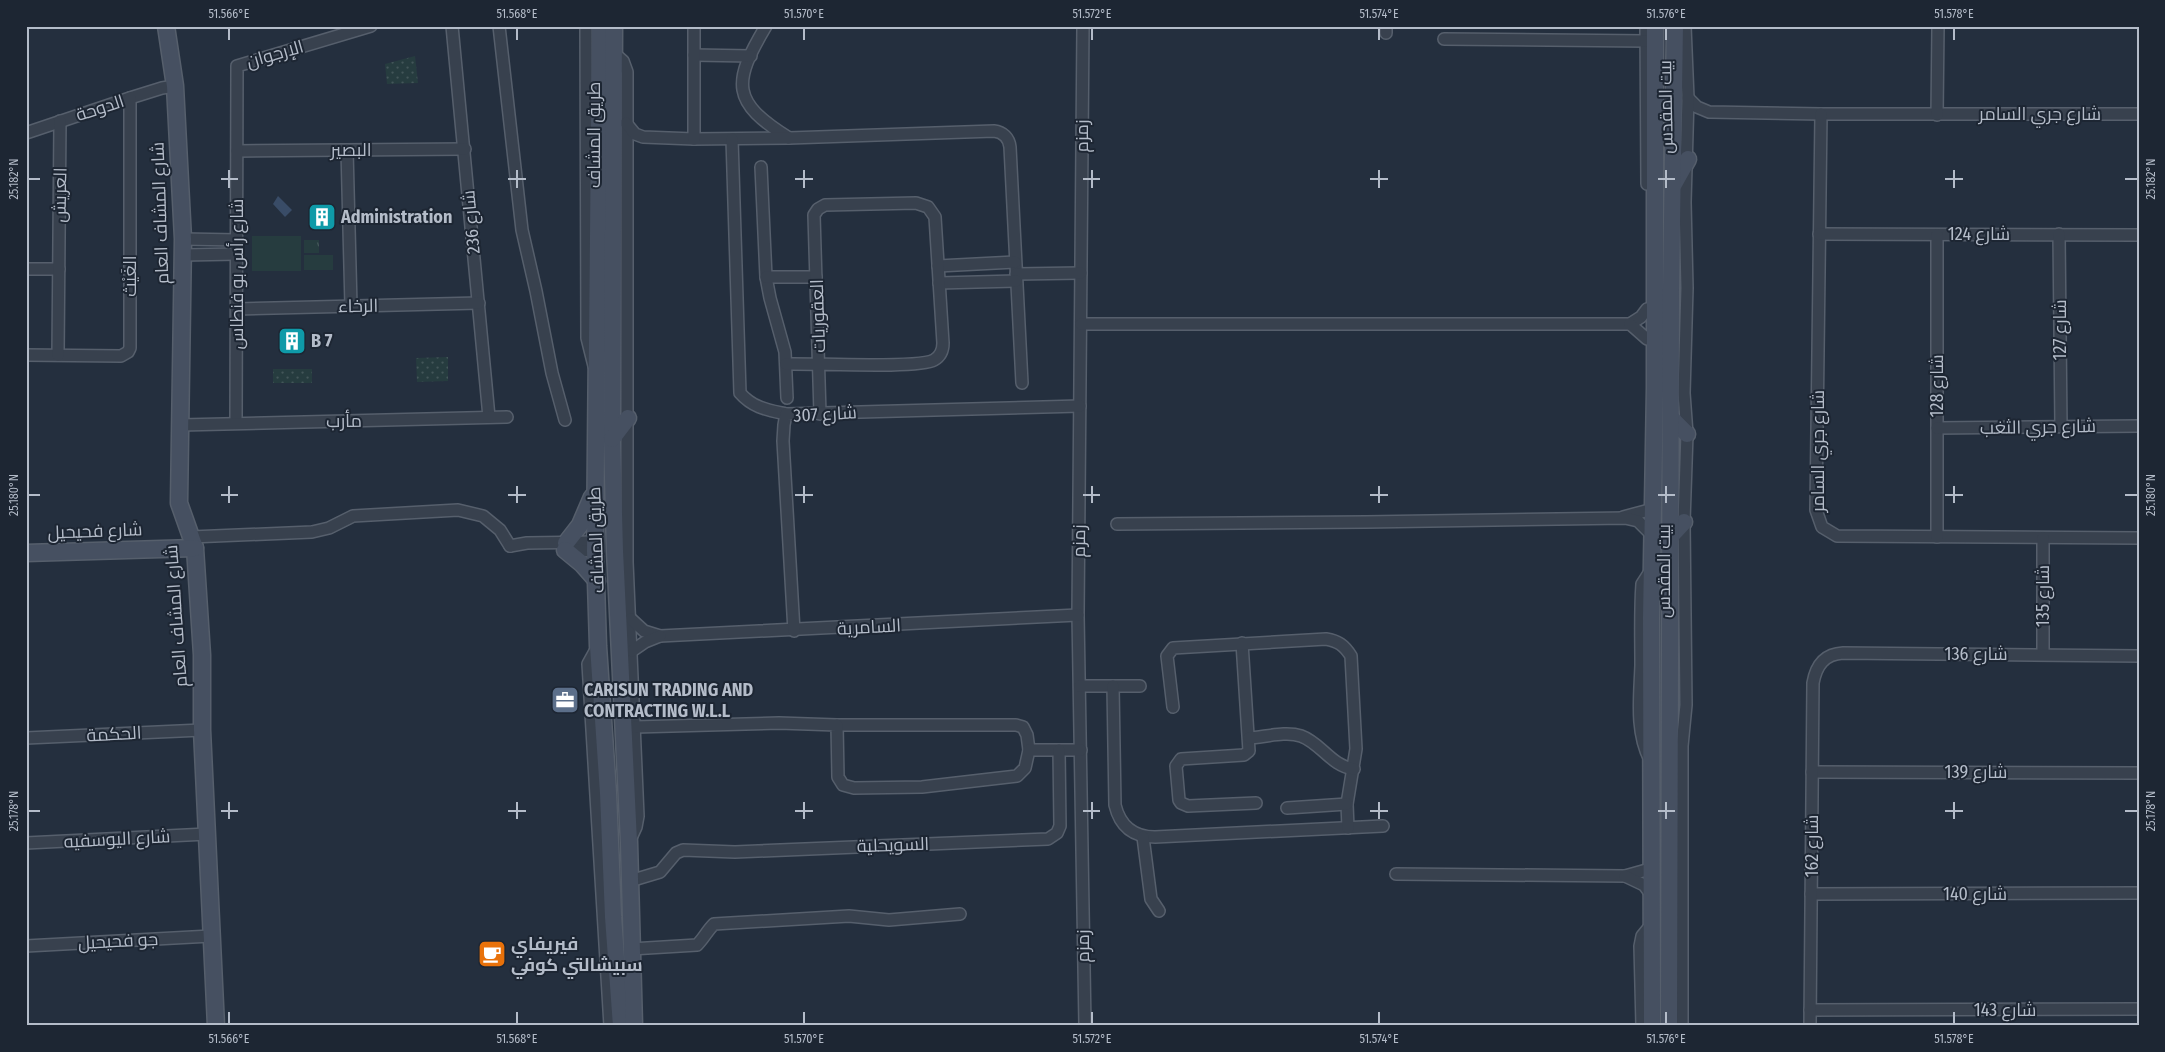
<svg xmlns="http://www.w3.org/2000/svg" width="2165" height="1052" viewBox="0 0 2165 1052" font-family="'Fira Sans Condensed',Cairo,sans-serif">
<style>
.grass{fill:url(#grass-dots)}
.park{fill:url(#park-tufts)}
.pitch{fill:#263c3f}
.water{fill:#394c67}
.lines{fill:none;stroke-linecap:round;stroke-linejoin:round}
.street-casing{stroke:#565f6c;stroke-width:14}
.secondary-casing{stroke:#565f6c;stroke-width:19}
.street{stroke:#38414e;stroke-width:11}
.secondary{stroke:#465061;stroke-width:16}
.ticks{fill:none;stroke:#b4bcc9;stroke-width:2}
.labels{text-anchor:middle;stroke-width:4;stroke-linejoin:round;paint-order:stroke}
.street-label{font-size:18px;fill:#b4bcc9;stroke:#1d2633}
.poi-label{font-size:18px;font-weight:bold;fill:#b4bcc9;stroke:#1d2633;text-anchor:start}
.neatline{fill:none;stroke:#b4bcc9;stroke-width:2}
.ticks-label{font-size:12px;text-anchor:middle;fill:#b4bcc9}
</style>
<defs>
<pattern id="grass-dots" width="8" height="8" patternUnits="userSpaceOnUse" patternTransform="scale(1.25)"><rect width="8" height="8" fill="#263c3f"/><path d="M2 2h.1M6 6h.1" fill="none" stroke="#435659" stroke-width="1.8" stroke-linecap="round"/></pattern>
<pattern id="park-tufts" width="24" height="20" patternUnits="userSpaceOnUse" patternTransform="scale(1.25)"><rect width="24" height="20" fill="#263c3f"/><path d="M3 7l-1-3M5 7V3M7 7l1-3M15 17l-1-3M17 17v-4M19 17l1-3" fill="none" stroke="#435659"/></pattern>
</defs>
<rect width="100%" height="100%" fill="#242f3e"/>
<g class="grass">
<polygon points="415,56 418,83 387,84 385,64"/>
<polygon points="448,357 448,381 417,382 416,358"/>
<rect x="273" y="369" width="39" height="14"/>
</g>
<rect class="park" x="304" y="240" width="15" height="13"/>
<g class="pitch">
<rect x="252" y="236" width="49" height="35"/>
<rect x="304" y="255" width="29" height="15"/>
</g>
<polygon class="water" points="278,196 292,210 285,217 273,204"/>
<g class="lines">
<defs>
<g id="street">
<polyline points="452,26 489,417"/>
<polyline points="499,26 522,230 536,291 552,373 565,420"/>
<polyline points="586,26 587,338 594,366"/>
<path d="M766 26C732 83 731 102 789 138"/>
<polyline points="1083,26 1078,615 1085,1026"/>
<polyline points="1646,26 1647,184"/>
<polyline points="1386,33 1386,26"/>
<polyline points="1444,39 1646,41"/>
<polyline points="614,53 623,61 627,72 627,562 638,816 636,827 630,840"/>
<polyline points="694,55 751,56"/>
<polyline points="1688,98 1697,107 1709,112 1821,114 2139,114"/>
<polyline points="1821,114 1816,510 1822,527 1837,536 2139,538"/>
<polyline points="1937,115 1938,26"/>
<path d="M626 123 635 134 643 137 694 139 789 138 994 131C1003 132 1009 138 1010 147L1022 383"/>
<polyline points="26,133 130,98 162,88 175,86"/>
<polyline points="694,139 694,26"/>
<path d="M732 139 740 393C753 408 768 410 786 414"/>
<polyline points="347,150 351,306"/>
<polyline points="237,151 465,149"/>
<polyline points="761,167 766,277 770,298 785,352 787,398"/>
<polyline points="1819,234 2139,235"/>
<polyline points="2059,234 2061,426"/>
<polyline points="1937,235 1937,537"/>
<polyline points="183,239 237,240"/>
<polyline points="183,255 237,254"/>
<polyline points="938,266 1015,262"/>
<polyline points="26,269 59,269"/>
<polyline points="1016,274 1081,273"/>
<polyline points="766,277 816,277"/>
<polyline points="939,283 1016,281"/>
<polyline points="237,309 479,303"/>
<polyline points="1081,324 1630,324 1641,317 1647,309"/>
<polyline points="1630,324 1647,339"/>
<polyline points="26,355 121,356 128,352 130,348 130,98"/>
<polyline points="58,355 60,121"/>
<path d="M786 364C813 363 918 369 934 360 941 356 943 350 943 343L935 217 928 207 916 203 825 205 818 209 814 215 820 414"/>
<polyline points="236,423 237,66 371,26"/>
<polyline points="181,425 507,417"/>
<polyline points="1937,428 2139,426"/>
<polyline points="1623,517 1653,509"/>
<polyline points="1117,524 1366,522 1625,518 1638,521 1652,535"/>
<polyline points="191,537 312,532 329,528 353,516 458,510 483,516 500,530 510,546"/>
<polyline points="2043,538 2043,654"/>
<polyline points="510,546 527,543 595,542"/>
<polyline points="566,550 595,551"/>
<polyline points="631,619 644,631 660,636 1078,615"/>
<polyline points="794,631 783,441 784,425 786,414 1080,406"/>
<polyline points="1242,643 1249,751 1244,755 1181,759 1176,766 1179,800 1181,803 1188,806 1256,803"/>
<polyline points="598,646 588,664 610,1026"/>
<polyline points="632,651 645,642 660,636"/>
<polyline points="1080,686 1140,686"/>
<path d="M1113 686 1115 805C1120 826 1133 837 1155 837L1383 826"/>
<path d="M1173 707 1167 656 1173 648 1326 639C1338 641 1344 645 1351 656L1356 749 1347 804 1348 828"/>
<polyline points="837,725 1016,725 1023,727 1027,735 1029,750"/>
<polyline points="635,727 779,723 837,725 838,777 843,785 854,788 922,787 1017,776 1025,768 1029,750 1081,750"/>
<polyline points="26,738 202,730"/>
<path d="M1249 738C1265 737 1286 731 1301 736 1321 743 1331 766 1354 769"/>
<path d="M1650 760C1635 731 1640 696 1641 665 1641 638 1640 611 1642 584L1651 570"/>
<polyline points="1812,772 2139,773"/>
<polyline points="1287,808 1347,804"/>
<polyline points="1143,837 1151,899 1159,911"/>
<polyline points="26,843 207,834"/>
<polyline points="1396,874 1625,876 1650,869"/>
<polyline points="1625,876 1644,885 1650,893"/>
<polyline points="630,881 660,872 676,853 683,850 735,852 1048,839 1057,833 1060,826 1059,750"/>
<polyline points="1811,894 2139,893"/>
<polyline points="26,946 211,936"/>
<path d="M631 949 697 945C704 938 707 931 714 924L849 916 889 920 960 914"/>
<polyline points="1810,1010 2139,1009"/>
<polyline points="1642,1026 1640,946 1642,936 1651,925"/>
<polyline points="1682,1026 1682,746 1686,705 1684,522 1687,434 1684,393 1687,288 1685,202 1688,98 1685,26"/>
<path d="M1810 1026 1813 683C1816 666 1824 654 1843 653L2139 656"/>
</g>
<g id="secondary">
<polyline points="166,26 175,86 183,239 179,503 195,548 202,655 202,730 216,1026"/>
<polyline points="600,26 595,551 598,646 608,793 613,917 621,1026"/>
<polyline points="614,26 612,439 615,551 629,842 634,1026"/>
<polyline points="1674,184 1688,159"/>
<polyline points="1672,419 1687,434"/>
<polyline points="612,439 628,418"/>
<polyline points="1670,537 1684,522"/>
<polyline points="566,543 580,525 592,497"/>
<polyline points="565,550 582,564 597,581"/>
<polyline points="26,553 195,548"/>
<polyline points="1652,1026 1651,618 1655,388 1655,26"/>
<polyline points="1669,1026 1671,288 1675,26"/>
</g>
</defs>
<use href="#street" class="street-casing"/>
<use href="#secondary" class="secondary-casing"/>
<use href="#street" class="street"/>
<use href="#secondary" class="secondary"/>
</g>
<path class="ticks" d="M229 28V40M517 28V40M804 28V40M1092 28V40M1379 28V40M1666 28V40M1954 28V40M229 170V188M517 170V188M804 170V188M1092 170V188M1379 170V188M1666 170V188M1954 170V188M28 179H40M221 179H238M508 179H526M795 179H813M1083 179H1100M1370 179H1388M1658 179H1675M1945 179H1963M2125 179H2138M229 486V503M517 486V503M804 486V503M1092 486V503M1379 486V503M1666 486V503M1954 486V503M28 495H40M221 495H238M508 495H526M795 495H813M1083 495H1100M1370 495H1388M1658 495H1675M1945 495H1963M2125 495H2138M229 802V819M517 802V819M804 802V819M1092 802V819M1379 802V819M1666 802V819M1954 802V819M28 811H40M221 811H238M508 811H526M795 811H813M1083 811H1100M1370 811H1388M1658 811H1675M1945 811H1963M2125 811H2138M229 1012V1024M517 1012V1024M804 1012V1024M1092 1012V1024M1379 1012V1024M1666 1012V1024M1954 1012V1024"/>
<defs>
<symbol id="building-square" viewBox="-11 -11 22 22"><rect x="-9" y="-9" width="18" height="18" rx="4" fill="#0f9aa8" stroke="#1d2633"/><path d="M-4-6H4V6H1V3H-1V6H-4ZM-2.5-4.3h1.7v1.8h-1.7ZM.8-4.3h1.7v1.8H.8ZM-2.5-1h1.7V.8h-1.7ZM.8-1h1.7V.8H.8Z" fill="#fff"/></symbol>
<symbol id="office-square" viewBox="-11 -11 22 22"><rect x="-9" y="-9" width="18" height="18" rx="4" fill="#5c6f8a" stroke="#1d2633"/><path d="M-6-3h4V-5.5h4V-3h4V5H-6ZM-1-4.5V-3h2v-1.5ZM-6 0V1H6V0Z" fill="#fff"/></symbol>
<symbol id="cafe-square" viewBox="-11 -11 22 22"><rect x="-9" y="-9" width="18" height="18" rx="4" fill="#e8710a" stroke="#1d2633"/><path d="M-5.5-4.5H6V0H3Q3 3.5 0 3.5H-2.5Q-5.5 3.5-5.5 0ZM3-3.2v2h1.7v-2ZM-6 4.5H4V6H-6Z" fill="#fff"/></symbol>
</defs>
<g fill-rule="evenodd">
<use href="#building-square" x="306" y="201" width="32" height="32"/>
<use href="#building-square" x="276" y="325" width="32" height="32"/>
<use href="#office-square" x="549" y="684" width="32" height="32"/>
<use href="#cafe-square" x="476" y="938" width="32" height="32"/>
</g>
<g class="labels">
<g class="street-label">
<text transform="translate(275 54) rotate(-16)" y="6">الإرجوان</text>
<text transform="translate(1666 107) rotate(-91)" y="6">بيت المقدس</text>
<text transform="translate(100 108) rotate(-18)" y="6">الدوحة</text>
<text x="2040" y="120">شارع جري السامر</text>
<text transform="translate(594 135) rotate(-90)" y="6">طريق المشاف</text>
<text transform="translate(1082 136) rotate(-90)" y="6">زمزم</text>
<text x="351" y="156">البصير</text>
<text transform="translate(60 195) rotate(-89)" y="6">العريش</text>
<text transform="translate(160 213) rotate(-92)" y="6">شارع المشاف العام</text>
<text transform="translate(471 222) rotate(-95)" y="6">شارع 236</text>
<text x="1979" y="240">شارع 124</text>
<text transform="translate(237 274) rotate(-90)" y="6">شارع رأس بو فنطاس</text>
<text transform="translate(130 276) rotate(-90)" y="6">الغَيْث</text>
<text transform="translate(358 306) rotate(-1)" y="6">الرخاء</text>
<text transform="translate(818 316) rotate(-92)" y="6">العقوريات</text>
<text transform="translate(2060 330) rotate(-90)" y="6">شارع 127</text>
<text transform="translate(1937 386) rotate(-90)" y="6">شارع 128</text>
<text transform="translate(825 414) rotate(-3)" y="6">شارع 307</text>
<text transform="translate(344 421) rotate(-1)" y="6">مأرب</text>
<text transform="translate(2038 427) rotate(-1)" y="6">شارع جري الثغب</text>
<text transform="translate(1818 451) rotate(-90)" y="6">شارع جري السامر</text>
<text transform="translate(95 531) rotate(-2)" y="6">شارع فحيحيل</text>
<text transform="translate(596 540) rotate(-92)" y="6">طريق المشاف</text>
<text transform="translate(1079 541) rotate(-89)" y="6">زمزم</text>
<text transform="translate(1664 571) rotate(-90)" y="6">بيت المقدس</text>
<text transform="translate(2043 596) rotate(-90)" y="6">شارع 135</text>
<text transform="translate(176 616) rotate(-94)" y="6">شارع المشاف العام</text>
<text transform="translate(869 627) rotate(-3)" y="6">السامرية</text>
<text x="1976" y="660">شارع 136</text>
<text transform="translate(114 734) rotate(-3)" y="6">الحكمة</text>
<text x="1976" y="778">شارع 139</text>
<text transform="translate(117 839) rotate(-3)" y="6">شارع اليوسفيه</text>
<text transform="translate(893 845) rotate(-2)" y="6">السويحلية</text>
<text transform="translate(1812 846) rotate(-90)" y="6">شارع 162</text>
<text x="1975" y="900">شارع 140</text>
<text transform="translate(118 941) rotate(-3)" y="6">جو فحيحيل</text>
<text transform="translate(1083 946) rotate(-90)" y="6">زمزم</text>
<text x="2005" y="1016">شارع 143</text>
</g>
<g class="poi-label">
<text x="341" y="223">Administration</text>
<text x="311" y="347">B 7</text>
<text x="584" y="696">CARISUN TRADING AND<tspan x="584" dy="21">CONTRACTING W.L.L</tspan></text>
<text x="511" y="950">فيريفاي<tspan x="511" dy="21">سبيشالتي كوفي</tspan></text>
</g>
</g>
<rect width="2165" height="1052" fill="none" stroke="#1d2633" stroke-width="55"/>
<rect x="28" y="28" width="2110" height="996" class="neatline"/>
<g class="ticks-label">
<text x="229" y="18">51.566°E</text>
<text x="517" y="18">51.568°E</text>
<text x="804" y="18">51.570°E</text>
<text x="1092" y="18">51.572°E</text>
<text x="1379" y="18">51.574°E</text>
<text x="1666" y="18">51.576°E</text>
<text x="1954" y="18">51.578°E</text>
<text transform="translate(14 179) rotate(-90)" y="4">25.182°N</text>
<text transform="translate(2151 179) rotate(-90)" y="4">25.182°N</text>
<text transform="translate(14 495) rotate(-90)" y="4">25.180°N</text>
<text transform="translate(2151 495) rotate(-90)" y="4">25.180°N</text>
<text transform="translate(14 811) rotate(-90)" y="4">25.178°N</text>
<text transform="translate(2151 811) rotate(-90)" y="4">25.178°N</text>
<text x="229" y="1043">51.566°E</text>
<text x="517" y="1043">51.568°E</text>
<text x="804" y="1043">51.570°E</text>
<text x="1092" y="1043">51.572°E</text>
<text x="1379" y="1043">51.574°E</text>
<text x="1666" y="1043">51.576°E</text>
<text x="1954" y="1043">51.578°E</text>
</g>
</svg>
